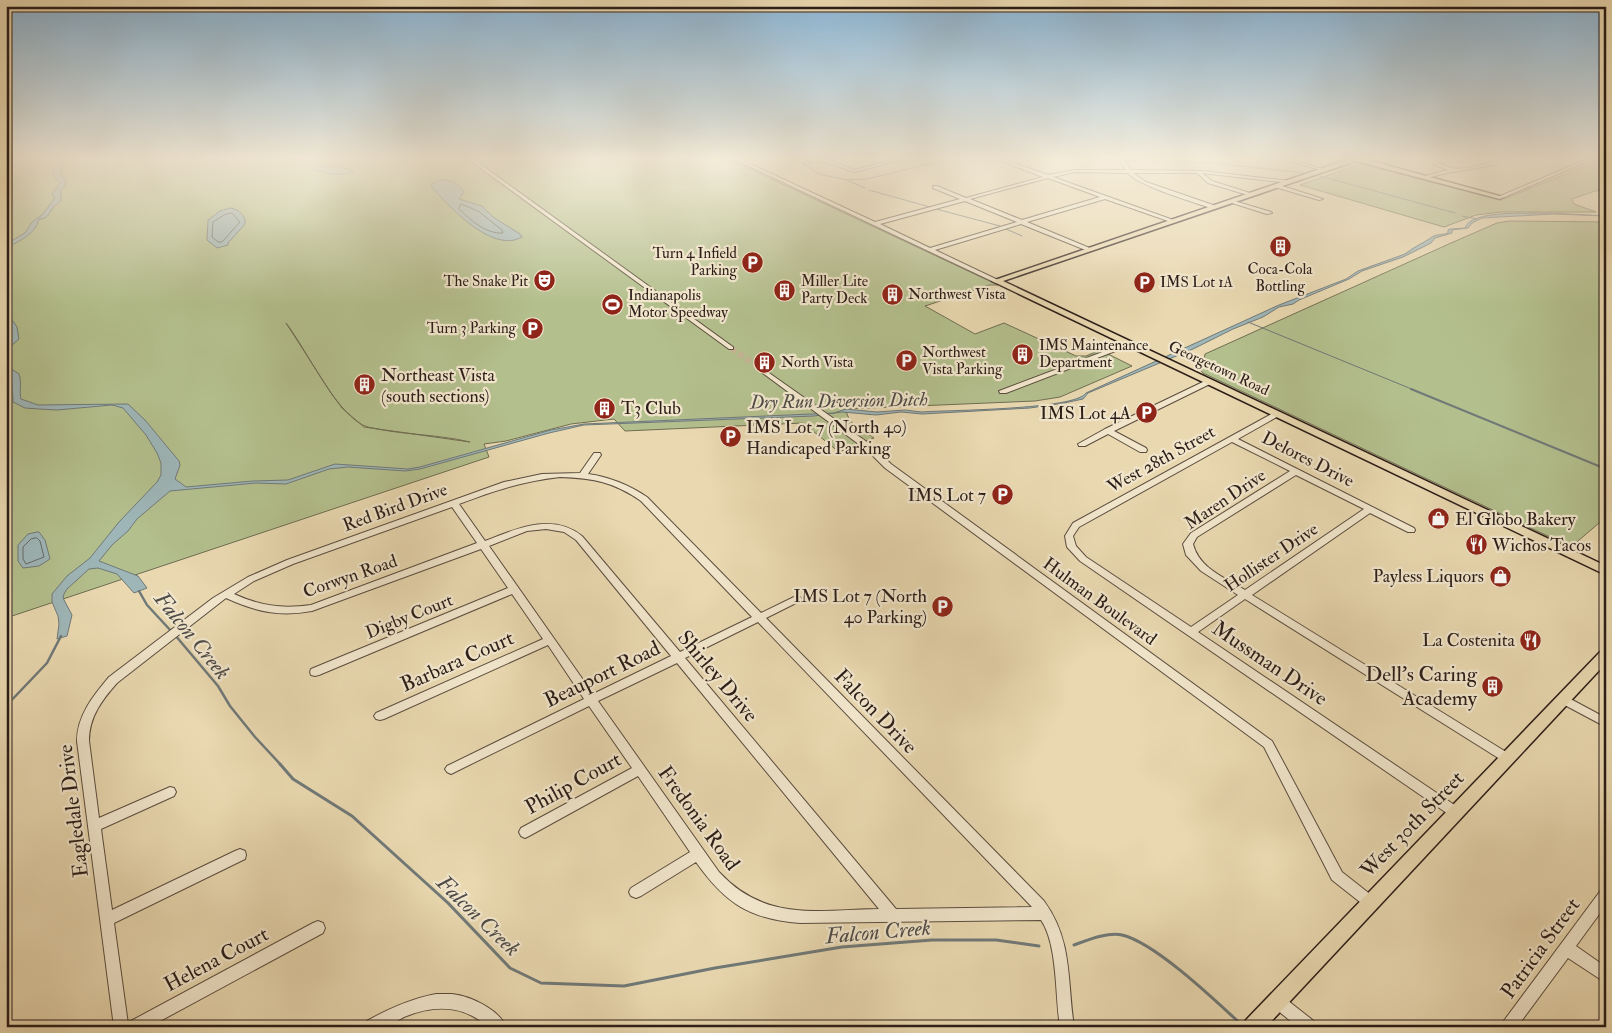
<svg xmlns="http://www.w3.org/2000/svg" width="1612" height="1033" viewBox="0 0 1612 1033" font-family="'IM FELL Double Pica',serif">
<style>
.green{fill:#b3bf8d;stroke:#6f6e52;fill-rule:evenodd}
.water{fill:#9eb6b8;stroke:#707978}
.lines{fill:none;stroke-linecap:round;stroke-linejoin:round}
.shore{stroke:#646a68;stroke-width:1}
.stream-far3{stroke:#707978;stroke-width:1}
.stream-far2{stroke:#707978;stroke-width:2}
.stream-far1{stroke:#707978;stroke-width:2.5}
.stream{stroke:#707978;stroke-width:3}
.minor-tunnel{stroke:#c3b392;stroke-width:6;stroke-dasharray:6 3;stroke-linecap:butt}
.minor-casing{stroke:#5a4c3e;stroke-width:2}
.major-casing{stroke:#2b1d18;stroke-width:3}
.minor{fill:#f1e6cc;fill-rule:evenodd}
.major{fill:#e9d8b0;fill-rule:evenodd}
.labels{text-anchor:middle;stroke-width:4.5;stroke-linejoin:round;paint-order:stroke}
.far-poi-label{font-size:15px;fill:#2b1d18;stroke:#f1e6cc;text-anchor:start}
.far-street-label{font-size:15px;fill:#2b1d18;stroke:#f1e6cc}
.poi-label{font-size:18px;fill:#2b1d18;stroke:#f1e6cc;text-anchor:start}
.street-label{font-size:18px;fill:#2b1d18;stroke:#f1e6cc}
.water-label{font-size:19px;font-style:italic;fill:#4e4b48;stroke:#f1e6cc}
.near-street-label{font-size:21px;fill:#2b1d18;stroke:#f1e6cc}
.near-poi-label{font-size:21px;fill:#2b1d18;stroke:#f1e6cc;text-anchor:end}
.near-water-label{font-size:22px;font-style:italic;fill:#4e4b48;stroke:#f1e6cc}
</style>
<rect width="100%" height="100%" fill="#e9d8b0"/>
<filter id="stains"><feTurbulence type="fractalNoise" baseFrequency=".004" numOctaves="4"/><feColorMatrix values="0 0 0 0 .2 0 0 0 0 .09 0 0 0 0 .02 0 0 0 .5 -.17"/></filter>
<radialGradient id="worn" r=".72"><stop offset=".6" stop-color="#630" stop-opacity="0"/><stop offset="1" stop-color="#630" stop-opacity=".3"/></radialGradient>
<g class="green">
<path d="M26 159H198L199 161V159H729L998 285H989L925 306 975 334 1004 323 1076 356H1086L1100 350 1132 366 1060 397 1035 401 845 409 850 421 874 438 839 452 803 423 625 431 614 419 571 424 506 441 484 444 489 457 6 618V168ZM286 323C306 348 338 419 368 427 401 435 437 434 470 442L364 427 342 408 331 393Z"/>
<polygon points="1603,159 1606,159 1606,190 1595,191 1572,199 1574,204 1596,212 1501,212 1476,215 1444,227 1300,185 1364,163 1504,199"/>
<polygon points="1509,221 1606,222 1606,517 1571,547 1203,373 1197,366 1204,360 1205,354 1451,243 1497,223"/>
</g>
<g class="water">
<path d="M62 159H68L61 163 63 165 61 174 66 181 65 186 60 191C60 193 62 196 61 199 60 204 55 204 53 208 49 213 47 220 39 219 35 235 19 241 6 248V244L25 233 32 222 42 215 55 198 52 194 60 183 54 177 53 168Z"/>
<path d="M318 166H335L354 171C342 177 325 174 313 169Z"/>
<path d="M440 180C451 179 458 183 464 192L459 199 482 206 493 217 520 234 522 237C493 254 449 207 432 187L431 184Z"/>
<path d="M230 208C238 209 246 215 245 224L228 243V245L217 248 207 240 208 220 220 211Z"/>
<path d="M1551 213 1606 216 1554 214 1482 218 1472 223 1468 228 1452 230V233L1435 238 1431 243 1403 257 1362 271 1349 279 1299 300 1293 304 1279 307 1263 317 1233 329 1193 349 1088 393 1083 399 1064 403 1030 408 922 414 901 412 876 415 842 412 814 416 584 425 549 433 420 469 405 471 348 467 329 469 286 484 256 483 170 491 137 519 128 531 112 545 99 561 138 576 147 588 134 593 117 574 98 568 89 569 67 589 64 594 63 598 72 615 67 636 57 639 59 624 58 616 52 602V594L67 576 90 558 119 522 157 482 161 475V463L157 453 146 435 123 408 112 405 57 410 39 409 25 408 13 402C13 394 12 387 11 379L6 375V362L13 370 19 374C22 383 19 392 21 399L38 405 128 404 145 420 179 461 180 465 175 479 186 487 253 481 288 480 335 464 408 469 420 467 551 430 584 424 834 413 846 409 877 412 905 410 921 412C947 410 1075 410 1086 393L1279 305 1346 279 1358 271 1405 254C1413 247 1424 243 1432 237 1436 234 1444 235 1448 233V230L1450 229 1465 228C1471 209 1532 214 1551 213Z"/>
<polygon points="6,311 17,327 19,339 10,347 6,355 6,343 10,337 6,328"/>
<polygon points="37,532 39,532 45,540 50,559 39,566 23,568 18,561 18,545 28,534"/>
</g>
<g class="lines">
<g class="shore">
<path d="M461 204 478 211 502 230 503 233C485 234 471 220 459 209Z"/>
<polygon points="232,213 240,222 222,242 218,242 212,237 213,222 224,215"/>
<polygon points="37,538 40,541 44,557 26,564 23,559 23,547 31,539"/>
</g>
<g class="stream-far3">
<polyline points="790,159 809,167 819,174 847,180 867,179 950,159"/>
<polyline points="1045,159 1203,162 1305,173"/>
<polyline points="1320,176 1455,213"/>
<polyline points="849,181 865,188"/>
<polyline points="869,190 930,207"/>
<polyline points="936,209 1000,226"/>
<polyline points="1462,216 1477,219"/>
<polyline points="1006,229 1022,236"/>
<polyline points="1248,322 1414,390"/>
</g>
<polyline class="stream-far2" points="1411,389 1606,469"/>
<g class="stream-far1">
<polyline points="139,591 147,605 172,632"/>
<polyline points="175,635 218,686 230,706 255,737 281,765"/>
<polyline points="6,706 47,663 61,636"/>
</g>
<g class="stream">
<polyline points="280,764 293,779 352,816 448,903 510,968 541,983 624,986 715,968 842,947 932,940 996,940 1039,946"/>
<path d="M1074 945C1088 940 1107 932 1122 935 1156 943 1218 1003 1244 1027"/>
</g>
<polyline class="minor-tunnel" points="731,348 762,370"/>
<defs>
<g id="minor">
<polygon points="468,159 473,159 733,347 733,349 729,349"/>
<path d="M734 159H740L875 222 960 199 933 188V186H937L966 198 1043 177 996 159H1002L1048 175 1075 170H1126L1119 159H1123L1131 170 1203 171 1290 181 1292 182 1290 183 1202 173 1212 181 1253 194V196H1251L1208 183 1197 173H1133L1146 182 1216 206V208L1214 209C1196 203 1138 186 1128 173L1075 172 1053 177 1176 221 1171 222 1105 199 1027 222 1092 249V251H1088L1021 224 935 250 998 280V282L996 283ZM1048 178 1100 197 1022 220 970 199ZM965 201 1017 222 930 248 880 224Z"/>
<polygon points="817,159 827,159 854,170 897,159 905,159 854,172 823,161 805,164 803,163"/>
<polygon points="1282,159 1289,159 1326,170 1324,171"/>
<path d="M1431 159H1435L1437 162C1442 164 1447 167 1452 168 1466 172 1495 159 1511 159L1488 166 1447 173 1427 178 1425 177V176L1448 170 1433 164Z"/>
<polygon points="1587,159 1593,159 1502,198 1498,197"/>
<polygon points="1275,185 1279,185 1323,199 1319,200 1275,187"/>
<polygon points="1231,200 1271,212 1272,213 1267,214 1229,202 1229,201"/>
<polygon points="1129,342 1131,343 1131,345 1006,393 1000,393 999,391"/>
<polygon points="762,368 874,447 891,464 1272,741 1342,872 1375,898 1377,902 1375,906 1370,908 1365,906 1332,880 1264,747 885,468 868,451 760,371 759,370"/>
<polygon points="1207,380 1210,380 1214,382 1114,431 1146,448 1147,450 1146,452 1140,452 1108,434 1085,446 1079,446 1078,444 1105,429"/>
<path d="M1275 412H1278L1282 414 1238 439 1414 528 1415 530 1414 532H1408L1370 513 1252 595 1511 755 1513 758 1511 761 1507 763 1503 761 1245 599 1198 632 1459 808 1461 812 1459 816 1455 817 1451 816 1080 561 1067 547 1065 536 1073 523ZM1232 442 1290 471 1191 533 1183 544 1186 555 1201 571 1238 595 1191 627 1086 557 1076 546 1073 536 1079 527ZM1296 475 1364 509 1245 590C1225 578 1199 568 1193 544L1197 537Z"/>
<path d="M594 453H600L601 455 588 474C610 477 629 485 647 497L761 613 794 597H800L802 599 800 601 766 618 1044 901C1073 941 1067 980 1074 1027H1060C1055 996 1058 945 1041 920L800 923C749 919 725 903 696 862L641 896 636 898 631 896 629 892 631 888 690 852 638 776 529 836 525 838 521 836 519 832 521 828 632 768 589 706 455 772 451 774 447 772 445 769 447 766 584 699 548 645 384 719 380 720 376 719 374 716 376 713 543 639 512 594 319 675 315 676 311 675 310 672 311 669 508 588 481 549 312 611C279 617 257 612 226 598L117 683C102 700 89 717 89 741L99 818 170 787 174 788 176 792 174 796 101 829 112 910 235 851 240 849 245 851 246 855 245 859 114 923 128 1024 129 1022 313 923 318 921 323 923 325 928 323 933 149 1027H114L77 741C77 716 93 696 109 677L213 598 248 577 287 560 504 482 542 474 580 473ZM560 477C593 478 614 482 641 501L752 617 680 652 582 536C552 512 516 529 485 541L459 504C494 491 523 481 560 477ZM452 507 477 543 311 605C281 609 261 606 234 594L254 581 293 564ZM546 529 564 532 576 540 671 656 593 694 489 546 527 531ZM758 622 1032 907 896 909 685 658ZM677 663 879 909C817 910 765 922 719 872L598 701Z"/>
<polygon points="1563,695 1606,718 1606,727 1559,702 1558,699 1559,696"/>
<polygon points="1606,888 1606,905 1576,946 1606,967 1606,983 1568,958 1517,1027 1501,1027 1503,1022 1601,890"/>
<path d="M436 994C441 994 447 994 452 994 470 996 499 1009 506 1027H488C463 1004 433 1005 404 1017 398 1020 392 1024 386 1026 380 1028 370 1027 363 1027L365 1022C388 1009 410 999 436 994Z"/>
<polygon points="1277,994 1282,996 1315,1022 1317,1027 1298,1027 1272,1006 1270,1001 1272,996"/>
</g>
<g id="major">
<polygon points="1349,159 1364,159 1503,197 1500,199 1356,161 1003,281 1606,566 1606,575 992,281"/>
<polygon points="1606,649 1606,663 1266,1027 1244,1027 1246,1020 1601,651"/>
</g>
</defs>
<use href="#minor" class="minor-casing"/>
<use href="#major" class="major-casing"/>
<use href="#minor" class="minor"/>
<use href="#major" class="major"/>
</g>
<linearGradient id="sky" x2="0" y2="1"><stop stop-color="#8ab5d5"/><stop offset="0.52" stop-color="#f5eddb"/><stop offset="1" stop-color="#f5eddb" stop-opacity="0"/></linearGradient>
<rect width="1612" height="304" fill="url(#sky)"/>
<defs>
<symbol id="building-disc" viewBox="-11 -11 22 22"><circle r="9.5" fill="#8f2418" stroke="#f1e6cc"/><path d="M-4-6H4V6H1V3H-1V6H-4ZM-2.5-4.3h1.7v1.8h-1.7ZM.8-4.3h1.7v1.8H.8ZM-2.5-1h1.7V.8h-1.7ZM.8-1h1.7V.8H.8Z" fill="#fff"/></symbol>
<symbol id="parking-disc" viewBox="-11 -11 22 22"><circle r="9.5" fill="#8f2418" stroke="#f1e6cc"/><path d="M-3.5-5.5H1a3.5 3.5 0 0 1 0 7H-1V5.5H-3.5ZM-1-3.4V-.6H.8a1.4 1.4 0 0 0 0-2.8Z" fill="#fff"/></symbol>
<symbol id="theatre-disc" viewBox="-11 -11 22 22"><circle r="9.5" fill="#8f2418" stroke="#f1e6cc"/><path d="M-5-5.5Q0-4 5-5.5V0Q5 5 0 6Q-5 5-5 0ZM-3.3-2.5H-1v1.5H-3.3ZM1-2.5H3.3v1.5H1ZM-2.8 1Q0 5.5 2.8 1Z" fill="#fff"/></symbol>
<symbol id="stadium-disc" viewBox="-11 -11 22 22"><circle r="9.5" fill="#8f2418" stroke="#f1e6cc"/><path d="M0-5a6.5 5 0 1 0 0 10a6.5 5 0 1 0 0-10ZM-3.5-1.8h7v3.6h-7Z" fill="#fff"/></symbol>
<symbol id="shop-disc" viewBox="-11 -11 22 22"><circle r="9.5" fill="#8f2418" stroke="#f1e6cc"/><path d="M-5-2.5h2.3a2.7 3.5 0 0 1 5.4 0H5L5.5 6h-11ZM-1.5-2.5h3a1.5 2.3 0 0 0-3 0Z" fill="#fff"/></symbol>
<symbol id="restaurant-disc" viewBox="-11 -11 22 22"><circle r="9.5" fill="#8f2418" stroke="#f1e6cc"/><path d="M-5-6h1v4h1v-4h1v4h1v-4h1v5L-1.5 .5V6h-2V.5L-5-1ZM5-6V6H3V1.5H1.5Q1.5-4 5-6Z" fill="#fff"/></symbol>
</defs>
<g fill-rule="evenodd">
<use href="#building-disc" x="1268" y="234" width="25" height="25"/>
<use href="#parking-disc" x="740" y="250" width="25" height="25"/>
<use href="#theatre-disc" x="532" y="268" width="25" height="25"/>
<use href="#parking-disc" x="1132" y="270" width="25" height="25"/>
<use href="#building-disc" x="772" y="278" width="25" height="25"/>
<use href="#building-disc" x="880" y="282" width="25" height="25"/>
<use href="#stadium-disc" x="600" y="292" width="25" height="25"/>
<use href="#parking-disc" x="520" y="316" width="25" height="25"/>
<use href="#building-disc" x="1010" y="342" width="25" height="25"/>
<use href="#parking-disc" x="894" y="348" width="25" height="25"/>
<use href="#building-disc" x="752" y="350" width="25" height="25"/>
<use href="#building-disc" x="352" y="372" width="25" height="25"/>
<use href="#building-disc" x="592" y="396" width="25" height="25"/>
<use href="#parking-disc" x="1134" y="400" width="25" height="25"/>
<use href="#parking-disc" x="718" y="424" width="25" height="25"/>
<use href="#parking-disc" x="990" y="482" width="25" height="25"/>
<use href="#shop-disc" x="1426" y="506" width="25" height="25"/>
<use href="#restaurant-disc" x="1464" y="532" width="25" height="25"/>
<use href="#shop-disc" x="1488" y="564" width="25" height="25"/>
<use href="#parking-disc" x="930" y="594" width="25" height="25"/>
<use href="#restaurant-disc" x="1518" y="628" width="25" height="25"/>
<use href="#building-disc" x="1480" y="674" width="25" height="25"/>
</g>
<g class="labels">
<g class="far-poi-label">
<text x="737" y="258" text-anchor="end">Turn 4 Infield<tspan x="737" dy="17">Parking</tspan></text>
<text x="1280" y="274" text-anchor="middle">Coca-Cola<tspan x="1280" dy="17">Bottling</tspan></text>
<text x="528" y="286" text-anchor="end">The Snake Pit</text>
<text x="801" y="286">Miller Lite<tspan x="801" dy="17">Party Deck</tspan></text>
<text x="1160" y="287">IMS Lot 1A</text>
<text x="908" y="299">Northwest Vista</text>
<text x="628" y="300">Indianapolis<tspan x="628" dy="17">Motor Speedway</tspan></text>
<text x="516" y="333" text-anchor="end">Turn 3 Parking</text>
<text x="1039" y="350">IMS Maintenance<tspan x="1039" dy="17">Department</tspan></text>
<text x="922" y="357">Northwest<tspan x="922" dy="17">Vista Parking</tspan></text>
<text x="781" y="367">North Vista</text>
</g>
<g class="far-street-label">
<text transform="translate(1219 368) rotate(25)" y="5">Georgetown Road</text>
</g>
<g class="poi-label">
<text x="381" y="381">Northeast Vista<tspan x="381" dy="21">(south sections)</tspan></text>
<text x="621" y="414">T3 Club</text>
<text x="1131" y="419" text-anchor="end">IMS Lot 4A</text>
<text x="746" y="433">IMS Lot 7 (North 40)<tspan x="746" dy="21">Handicaped Parking</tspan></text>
<text x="986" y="501" text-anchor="end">IMS Lot 7</text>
<text x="1455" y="525">El Globo Bakery</text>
<text x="1492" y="551">Wichos Tacos</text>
<text x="1484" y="582" text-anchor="end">Payless Liquors</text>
<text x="927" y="602" text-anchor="end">IMS Lot 7 (North<tspan x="927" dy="21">40 Parking)</tspan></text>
<text x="1515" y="646" text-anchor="end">La Costenita</text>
</g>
<g class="street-label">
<text transform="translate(1161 459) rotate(-29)" y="6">West 28th Street</text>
<text transform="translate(1308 459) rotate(27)" y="6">Delores Drive</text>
<text transform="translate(1225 499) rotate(-34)" y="6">Maren Drive</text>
<text transform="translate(395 507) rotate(-20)" y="6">Red Bird Drive</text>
<text transform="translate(1271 557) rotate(-34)" y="6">Hollister Drive</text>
<text transform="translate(350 576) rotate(-19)" y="6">Corwyn Road</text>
<text transform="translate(1100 601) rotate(36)" y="6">Hulman Boulevard</text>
<text transform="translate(409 616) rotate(-22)" y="6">Digby Court</text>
</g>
<g class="water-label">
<text transform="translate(839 400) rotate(-1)" y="7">Dry Run Diversion Ditch</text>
</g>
<g class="near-street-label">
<text transform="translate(457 661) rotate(-24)" y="7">Barbara Court</text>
<text transform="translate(1270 663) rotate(34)" y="7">Mussman Drive</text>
<text transform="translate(602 674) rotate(-26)" y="7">Beauport Road</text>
<text transform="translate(718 676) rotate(50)" y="7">Shirley Drive</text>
<text transform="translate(876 711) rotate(46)" y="7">Falcon Drive</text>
<text transform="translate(573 783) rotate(-29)" y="7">Philip Court</text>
<text transform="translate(73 811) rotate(-97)" y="7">Eagledale Drive</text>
<text transform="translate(699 818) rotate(54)" y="7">Fredonia Road</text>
<text transform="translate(1412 824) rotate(-46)" y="7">West 30th Street</text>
<text transform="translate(1540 948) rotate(-54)" y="7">Patricia Street</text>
<text transform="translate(216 959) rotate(-28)" y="7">Helena Court</text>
</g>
<g class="near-poi-label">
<text x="1477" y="681">Dell's Caring<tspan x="1477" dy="24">Academy</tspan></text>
</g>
<g class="near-water-label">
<text transform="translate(193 635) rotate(51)" y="8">Falcon Creek</text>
<text transform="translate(479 915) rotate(44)" y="8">Falcon Creek</text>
<text transform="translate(878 931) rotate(-5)" y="8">Falcon Creek</text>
</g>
</g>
<rect width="1612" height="1033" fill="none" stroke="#e9d8b0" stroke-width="25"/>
<rect x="8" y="8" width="1597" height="1018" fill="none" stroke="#2b1d18" stroke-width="2.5"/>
<rect x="12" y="12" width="1587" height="1008" fill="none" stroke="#2b1d18"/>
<rect width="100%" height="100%" filter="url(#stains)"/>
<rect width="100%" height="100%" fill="url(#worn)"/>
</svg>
